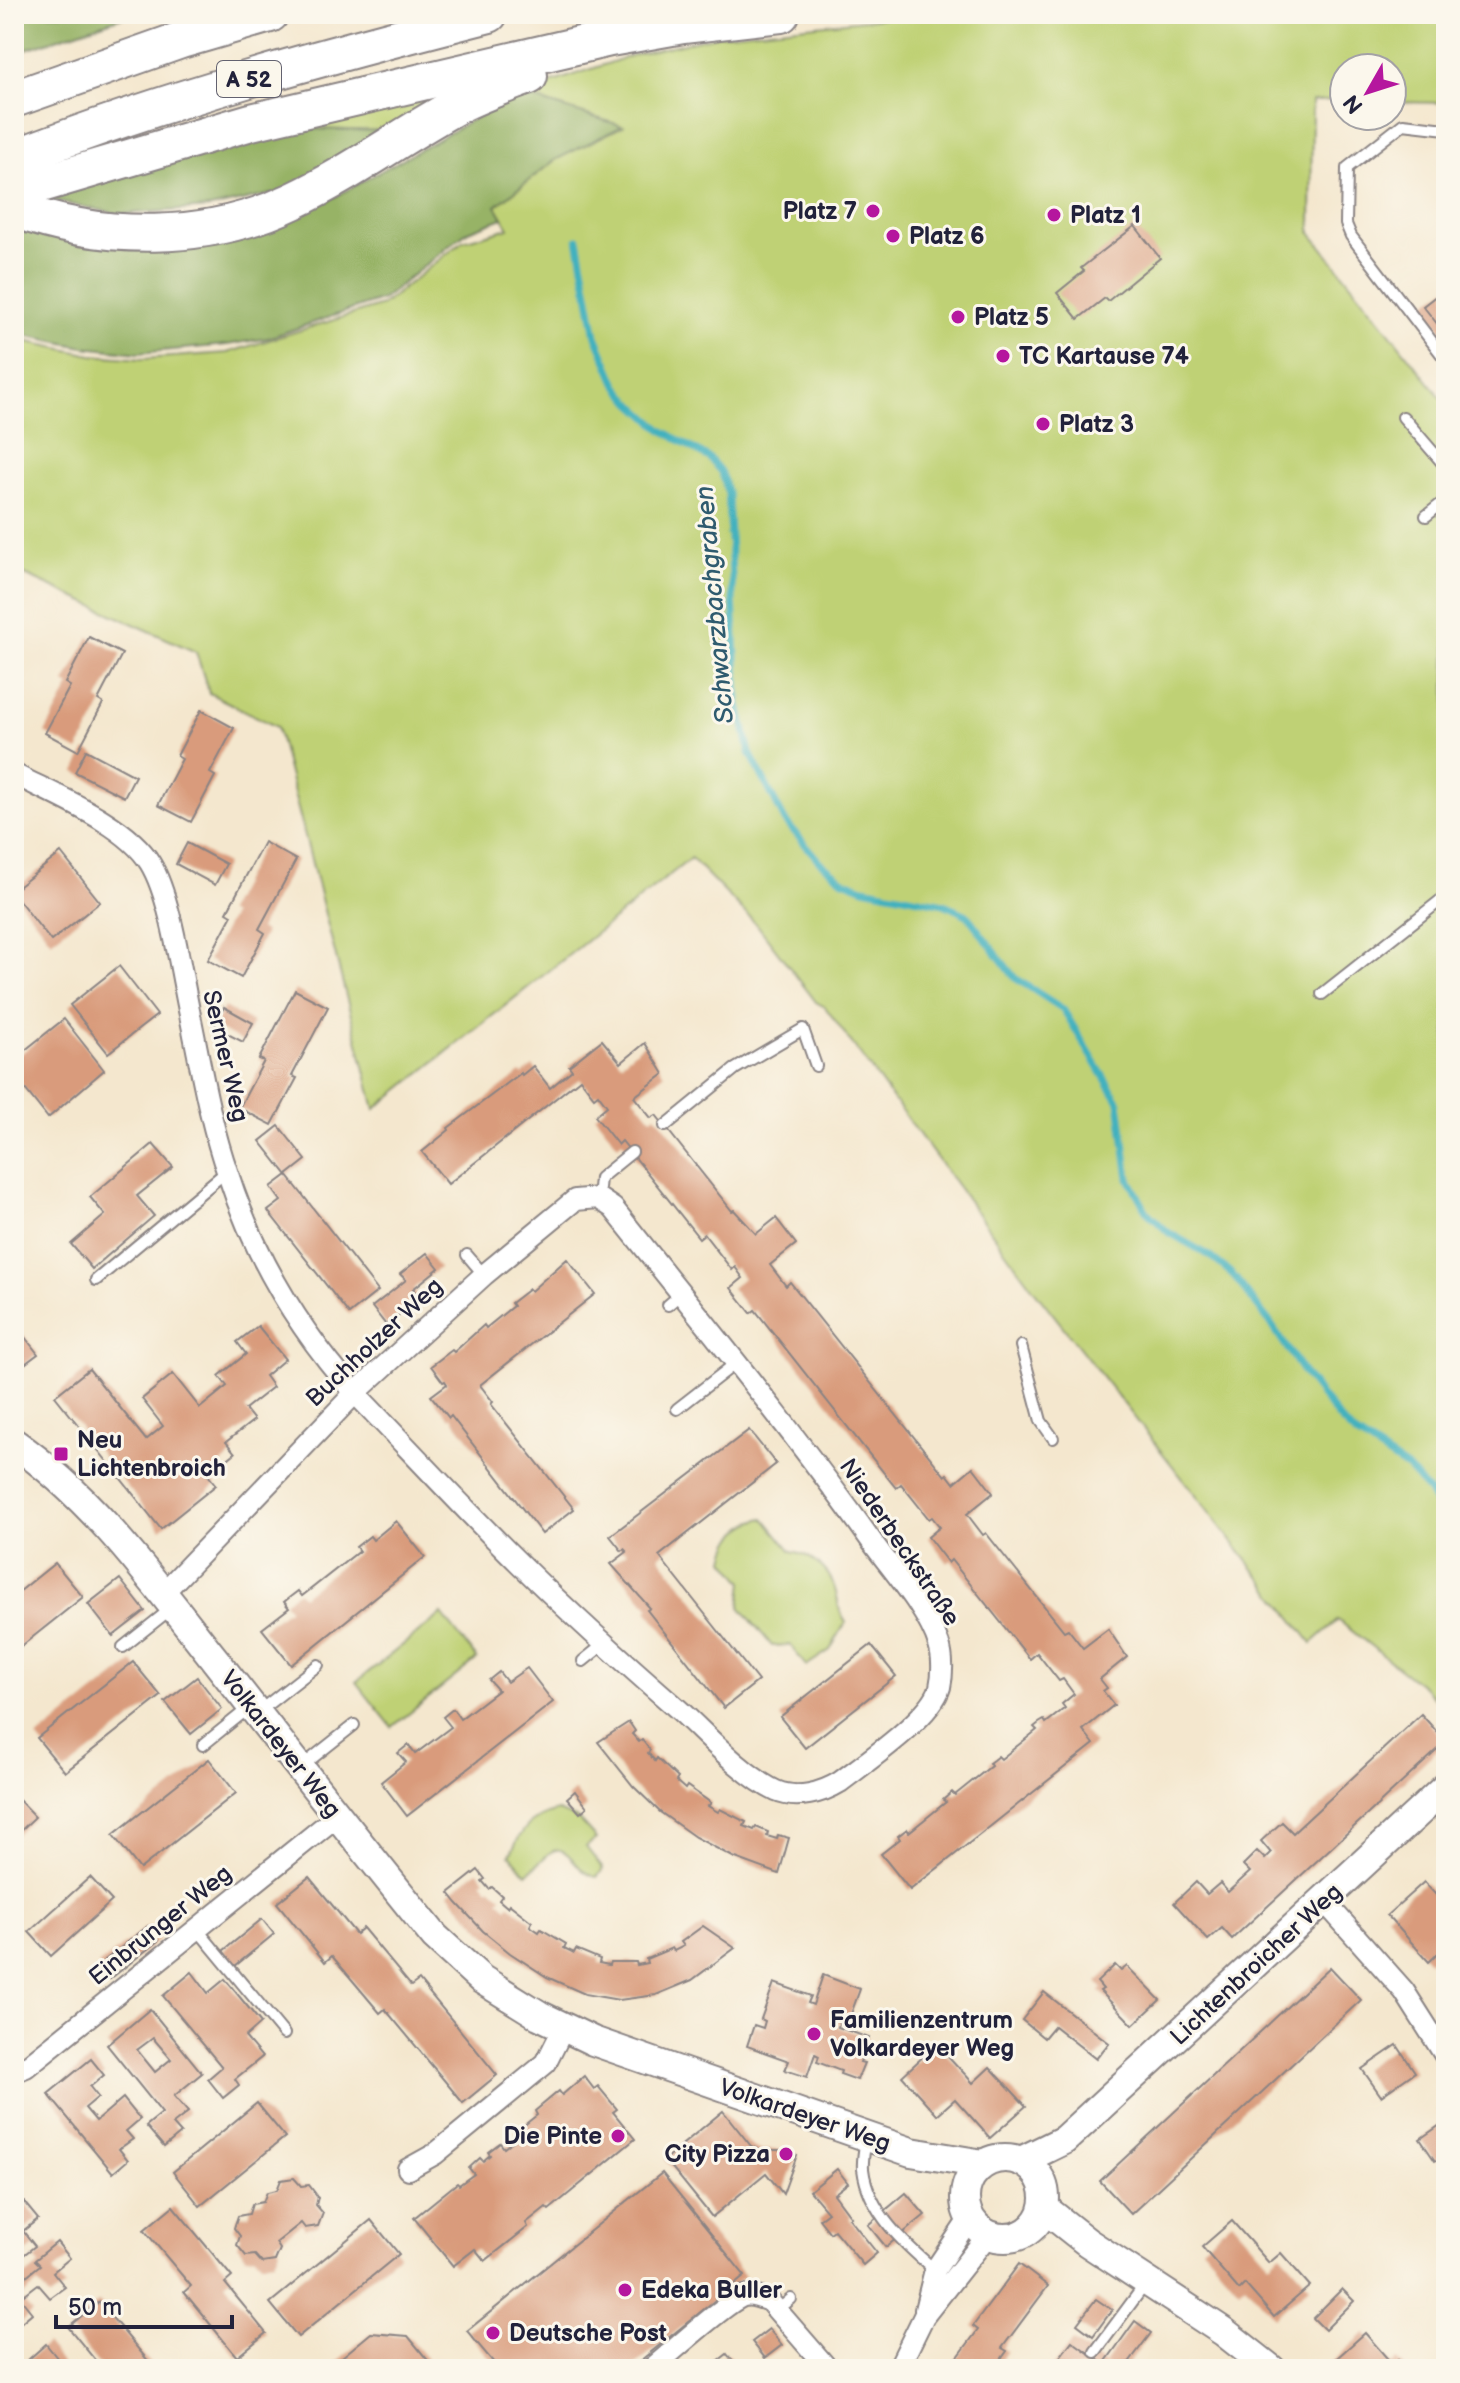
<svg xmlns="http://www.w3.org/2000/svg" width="1460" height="2383" viewBox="0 0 1460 2383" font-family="'Balsamiq Sans',sans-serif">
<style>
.green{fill:#bfd174;stroke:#707a58;stroke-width:2}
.forest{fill:#97b366;stroke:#5c6a50;stroke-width:2}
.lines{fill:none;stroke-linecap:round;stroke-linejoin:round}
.stream{stroke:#42b1be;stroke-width:7}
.building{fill:#d99b7b;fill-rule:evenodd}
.lane-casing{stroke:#8b8484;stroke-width:14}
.street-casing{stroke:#8b8484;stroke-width:24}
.secondary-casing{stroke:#8b8484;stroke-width:32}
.highway-casing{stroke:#8b8484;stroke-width:40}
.lane{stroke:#fff;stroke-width:10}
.street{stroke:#fff;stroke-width:20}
.secondary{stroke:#fff;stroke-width:28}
.highway{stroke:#fff;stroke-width:36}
.poi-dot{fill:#b5179e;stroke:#fbf7ec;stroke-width:3}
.labels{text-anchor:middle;stroke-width:6;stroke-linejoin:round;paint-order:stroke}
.shield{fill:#fbf7ec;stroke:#636270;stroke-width:2}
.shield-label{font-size:22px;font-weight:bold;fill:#22223b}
.poi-label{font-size:24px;font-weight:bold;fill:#22223b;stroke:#fbf7ec;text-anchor:start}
.street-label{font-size:24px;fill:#22223b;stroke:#fbf7ec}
.water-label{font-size:26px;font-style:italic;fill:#2f5b6f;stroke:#fbf7ec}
</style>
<rect width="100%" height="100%" fill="#fbf7ec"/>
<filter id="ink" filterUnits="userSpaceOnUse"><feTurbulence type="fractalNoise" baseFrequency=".0125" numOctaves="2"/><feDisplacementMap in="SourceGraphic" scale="16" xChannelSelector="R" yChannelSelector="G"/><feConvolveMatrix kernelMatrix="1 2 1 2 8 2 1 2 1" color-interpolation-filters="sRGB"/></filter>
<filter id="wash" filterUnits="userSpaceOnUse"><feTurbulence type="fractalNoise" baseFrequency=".006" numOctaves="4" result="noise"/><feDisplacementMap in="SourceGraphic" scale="32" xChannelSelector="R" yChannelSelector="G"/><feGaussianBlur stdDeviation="1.8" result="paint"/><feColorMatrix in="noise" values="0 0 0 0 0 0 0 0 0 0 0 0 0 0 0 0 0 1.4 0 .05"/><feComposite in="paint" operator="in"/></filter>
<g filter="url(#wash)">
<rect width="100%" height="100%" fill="#f4e7ce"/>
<g class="green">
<polygon points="921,14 1446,14 1446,103 1392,102 1392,68 1344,68 1344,101 1312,101 1311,233 1446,404 1446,1710 1427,1690 1338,1620 1312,1643 1031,1286 825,1007 816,1002 758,926 691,858 375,1109 277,727 209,693 196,652 14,570 14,339 92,355 143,359 227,353 382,305 463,241 509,228 496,206 555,160 622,126 518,94 636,54 720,35"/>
<polygon points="474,71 389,131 262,128"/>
<path d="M764 1518 791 1551C808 1553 829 1569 834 1586 839 1599 837 1611 846 1622L830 1650 806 1666 790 1645 772 1646 740 1607 743 1582 725 1560C729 1538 742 1523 764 1518Z"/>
<polygon points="442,1614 477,1659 392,1727 356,1682"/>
<path d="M558 1811 578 1819 596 1839 586 1847 603 1869 597 1877C576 1875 569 1841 551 1852 543 1858 535 1867 527 1874L510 1855C522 1829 529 1818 558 1811Z"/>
</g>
<g class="forest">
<polygon points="14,14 131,14 14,53"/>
<polygon points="518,94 623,126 555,160 496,206 503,218 468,231 383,299 268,338 227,345 139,353 83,347 14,333 14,226 74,241 161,252 235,237 329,200"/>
<polygon points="262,128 389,131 285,191 211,208 121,214 37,198"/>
</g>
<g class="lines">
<polyline class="stream" points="578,239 596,336 617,385 632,403 662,430 709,458 721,472 728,494 738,700 750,753 785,821 820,862 843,880 864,888 944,904 967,915 1015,978 1063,1009 1119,1102 1129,1179 1147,1212 1168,1232 1210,1256 1232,1274 1269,1321 1305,1375 1341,1421 1355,1434 1407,1468 1429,1492 1446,1523"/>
</g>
<g id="blocks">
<g class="building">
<polygon points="1135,226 1160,258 1108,301 1105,298 1078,319 1057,293 1084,271 1081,268"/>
<polygon points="1446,288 1446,335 1423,306"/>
<polygon points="89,637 122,654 98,700 103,703 78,751 45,733 70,686 65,683"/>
<polygon points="201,710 234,728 210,773 215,776 191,822 158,805 182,759 177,756"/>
<polygon points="86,750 135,776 124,797 75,772"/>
<polygon points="264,842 296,860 259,929 265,933 241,978 208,960 232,915 227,912"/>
<polygon points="187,843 226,864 215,885 176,864"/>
<polygon points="61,853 100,902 51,941 14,894 14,890"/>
<polygon points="119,966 157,1015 108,1053 70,1005"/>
<polygon points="295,990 328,1007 292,1076 297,1078 272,1125 239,1108 264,1061 259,1059"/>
<polygon points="224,1007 253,1023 243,1042 214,1027"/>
<polygon points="64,1019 104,1070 48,1118 14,1075 14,1059"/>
<polygon points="602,1040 621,1063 645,1043 664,1074 634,1097 651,1118 656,1115 732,1211 734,1210 756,1234 776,1218 796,1244 770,1265 786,1286 790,1282 945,1476 947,1474 954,1483 973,1467 993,1493 967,1514 983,1535 986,1533 1064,1631 1068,1629 1083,1648 1108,1629 1127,1657 1100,1679 1107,1688 1103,1691 1114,1705 1083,1730 1094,1744 910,1890 881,1854 900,1839 898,1836 907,1829 909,1832 946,1802 943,1800 952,1792 955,1795 991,1766 989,1763 993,1760 998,1756 1001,1759 1037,1730 1034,1727 1039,1723 1044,1720 1046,1723 1065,1708 1062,1704 1074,1694 1063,1679 1059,1681 1037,1653 1030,1659 951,1560 948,1563 928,1537 940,1527 932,1517 929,1519 901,1484 896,1488 755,1310 751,1313 731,1288 743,1278 735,1267 732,1270 704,1234 699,1238 622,1141 618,1145 595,1116 607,1106 598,1094 594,1097 580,1079 448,1184 422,1152 449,1130 448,1128 521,1073 522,1075 533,1066 550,1088 572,1070 569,1066"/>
<polygon points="279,1126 306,1160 287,1175 260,1141"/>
<polygon points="153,1144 173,1167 137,1196 154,1216 92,1269 71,1244 105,1215 90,1197"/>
<polygon points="287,1175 378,1291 349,1314 268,1211 281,1201 271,1187"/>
<polygon points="427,1253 439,1268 413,1289 420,1298 386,1325 372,1307 406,1280 400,1274"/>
<polygon points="567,1259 595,1294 480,1385 493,1402 491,1404 574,1509 542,1534 451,1416 449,1418 431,1396 447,1384 445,1381 443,1382 431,1366 452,1350 454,1352 484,1325 486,1328 513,1306 511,1303 529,1289 531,1291"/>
<polygon points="14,1323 38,1354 14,1372"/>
<polygon points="258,1326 285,1359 265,1376 273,1387 245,1409 254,1420 226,1442 235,1453 208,1475 216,1485 161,1529 55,1396 89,1369 146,1440 163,1426 142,1399 173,1374 200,1408 227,1386 219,1376 246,1354 237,1342"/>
<polygon points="749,1430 776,1464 659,1556 758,1681 724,1708 647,1610 650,1608 611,1564 627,1552 624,1549 622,1551 610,1536"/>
<polygon points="396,1521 425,1557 291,1665 262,1629 289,1608 284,1602 290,1597 298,1591 302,1596 359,1551 356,1547 370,1536 373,1540"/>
<polygon points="55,1563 83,1597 14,1652 14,1596"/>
<polygon points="120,1579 145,1611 113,1636 88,1604"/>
<polygon points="871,1645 896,1676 805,1748 780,1717"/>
<polygon points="133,1662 161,1696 65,1772 37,1738"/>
<polygon points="527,1668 553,1702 407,1816 381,1782 406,1762 398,1753 408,1745 415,1754 451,1727 443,1717 453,1709 460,1719 498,1690 489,1680 499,1672 507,1682"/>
<polygon points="197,1677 222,1709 191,1734 165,1702"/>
<polygon points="1421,1714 1446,1742 1232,1939 1222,1928 1208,1940 1174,1903 1196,1882 1207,1894 1220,1883 1228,1892 1250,1872 1243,1865 1257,1851 1265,1859 1271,1853 1261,1841 1282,1822 1293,1833"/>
<polygon points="629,1722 635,1731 632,1734 639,1742 642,1740 650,1750 648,1753 655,1761 657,1758 678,1778 676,1781 685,1789 687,1786 711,1803 708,1806 718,1812 720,1809 746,1822 744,1826 754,1830 756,1827 768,1832 767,1836 777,1839 778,1835 789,1838 779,1874 733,1857 695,1837 660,1812 633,1786 598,1742"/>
<polygon points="209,1759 236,1793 140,1869 113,1835"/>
<polygon points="575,1791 587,1807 580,1813 567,1798"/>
<polygon points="14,1795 35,1817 14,1837"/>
<polygon points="478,1870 485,1879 482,1881 489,1889 492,1887 502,1896 499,1900 507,1907 509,1904 532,1922 530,1926 539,1932 541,1929 566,1944 564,1948 574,1953 576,1949 600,1959 599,1963 609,1965 610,1962 636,1962 637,1965 647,1963 646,1959 672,1948 674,1951 684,1946 681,1942 703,1926 735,1948 692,1980 656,1995 619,2000 585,1994 547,1977 510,1953 483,1931 457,1903 449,1893"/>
<polygon points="90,1877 112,1901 51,1956 29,1932"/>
<polygon points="309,1877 356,1934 363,1928 411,1986 419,1980 497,2075 463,2103 385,2009 380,2013 332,1956 325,1962 277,1903"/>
<polygon points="1424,1882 1446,1906 1446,1946 1429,1962 1387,1915"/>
<polygon points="262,1919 274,1934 235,1966 223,1951"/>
<polygon points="148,1926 159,1940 110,1979 99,1965"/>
<polygon points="1115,1965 1121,1971 1127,1966 1160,2000 1133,2025 1100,1991 1103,1989 1097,1982"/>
<polygon points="1330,1967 1361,2000 1131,2214 1100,2181"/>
<polygon points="192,1972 208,1993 225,1979 261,2023 245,2037 262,2057 235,2079 239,2085 223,2098 208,2079 222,2067 163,1996"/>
<polygon points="823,1975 860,1989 847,2025 839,2022 838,2027 869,2038 860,2062 864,2063 857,2080 840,2074 841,2071 817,2062 819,2056 815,2054 807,2077 785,2070 789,2061 747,2046 754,2025 763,2028 765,2021 761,2019 774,1983 811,1996 808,2003 813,2005"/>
<polygon points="1044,1992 1109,2043 1096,2059 1054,2026 1044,2038 1022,2020"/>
<path d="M150 2009 202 2073 174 2096 188 2112 173 2124 181 2133 164 2147 146 2126 162 2113 107 2045ZM153 2038 171 2059 155 2072 137 2050Z"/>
<polygon points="937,2044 973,2083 990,2067 1026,2106 990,2138 955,2099 937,2115 902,2076"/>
<polygon points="1397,2045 1415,2072 1381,2096 1362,2069"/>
<polygon points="91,2059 104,2075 90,2087 98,2097 85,2108 96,2121 123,2098 140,2119 126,2131 133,2139 119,2149 128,2160 113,2173 48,2094"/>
<polygon points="584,2076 594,2089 598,2086 617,2109 613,2112 635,2139 549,2210 546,2207 526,2223 528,2227 485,2261 475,2249 453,2266 414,2218 457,2183 459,2185 474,2174 469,2168 480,2158 483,2161 490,2155 488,2152 500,2143 504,2148 522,2134 518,2130 537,2115 535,2111 559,2091 562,2095"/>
<polygon points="257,2103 285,2137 200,2206 173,2172"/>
<polygon points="723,2111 751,2146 759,2150 780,2150 797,2155 783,2194 766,2173 712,2217 665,2159"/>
<polygon points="1446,2121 1446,2154 1435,2161 1420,2139"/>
<polygon points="837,2169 848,2183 834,2194 851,2217 849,2218 877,2253 863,2265 834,2230 830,2233 819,2219 828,2212 810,2191"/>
<polygon points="662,2173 745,2276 630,2369 499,2369 467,2331"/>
<polygon points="294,2178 301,2186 309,2185 318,2197 316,2205 323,2213 318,2226 305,2228 301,2223 276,2243 280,2249 275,2261 262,2263 255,2255 246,2256 237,2245 240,2236 234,2228 238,2216 249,2214 252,2204 263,2202 267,2192 277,2190 281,2180"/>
<polygon points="14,2190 38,2219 23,2231 35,2246 21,2257 14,2249"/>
<polygon points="906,2193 925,2215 886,2247 868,2225"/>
<polygon points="173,2206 232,2277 225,2283 266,2333 237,2357 184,2292 191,2286 144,2230"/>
<polygon points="371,2220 399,2254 298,2337 270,2303"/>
<polygon points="1232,2221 1269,2263 1281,2253 1310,2286 1274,2317 1245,2284 1239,2290 1202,2247"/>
<polygon points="57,2242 70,2258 53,2272 65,2287 50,2298 38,2284 20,2298 32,2313 18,2325 14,2320 14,2277 16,2276 20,2281 40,2265 35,2260"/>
<polygon points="1019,2264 1048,2286 1002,2348 1007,2351 994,2369 949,2369 978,2330 973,2326"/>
<polygon points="1342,2289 1354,2301 1325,2330 1313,2318"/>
<polygon points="1096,2299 1112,2310 1093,2336 1077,2324"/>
<polygon points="99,2302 155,2369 96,2369 100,2366 68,2327"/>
<polygon points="1135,2321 1151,2333 1124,2369 1111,2369 1104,2364"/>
<polygon points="769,2329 782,2345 765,2358 752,2342"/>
<polygon points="371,2333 408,2336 435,2369 335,2369 336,2362"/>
<polygon points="1365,2333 1393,2365 1398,2360 1406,2369 1333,2369 1329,2365"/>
<polygon points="1072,2341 1105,2365 1103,2369 1051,2369"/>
<polygon points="46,2344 66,2369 16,2369 29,2359"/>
<polygon points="727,2354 739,2369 708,2369"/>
</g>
</g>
</g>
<g filter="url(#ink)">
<use href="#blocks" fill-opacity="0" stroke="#8b8484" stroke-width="2"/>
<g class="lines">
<defs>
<g id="lane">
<polyline points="1446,129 1403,124 1347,168 1346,224 1351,236 1446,360"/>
<polyline points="1403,417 1446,467"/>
<polyline points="1426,516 1446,500"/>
<polyline points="1322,994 1446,896"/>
<polyline points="665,1126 735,1069 803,1029 816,1066"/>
<polyline points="598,1198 600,1178 632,1152"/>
<polyline points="467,1255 484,1275"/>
<polyline points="96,1280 227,1171"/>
<polyline points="668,1305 681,1294"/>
<polyline points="1021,1346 1041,1421 1053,1438"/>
<polyline points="677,1409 736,1363"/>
<polyline points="123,1647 172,1608"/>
<polyline points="583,1661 604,1644"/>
<polyline points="258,1712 318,1665"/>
<polyline points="203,1745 250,1707"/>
<polyline points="301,1767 354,1725"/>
<polyline points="197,1929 284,2034"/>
<path d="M866 2137C865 2147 862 2159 863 2169 868 2211 904 2244 935 2270"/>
<polyline points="778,2310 791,2299"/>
<polyline points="1095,2352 1146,2283"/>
</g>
<g id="street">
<path d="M14 774C54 795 127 824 150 863 171 897 181 974 190 1015 201 1068 210 1123 228 1174 254 1255 298 1329 355 1393 410 1450 464 1509 520 1564 571 1614 624 1662 678 1709 706 1734 742 1775 776 1791 797 1800 822 1793 840 1782 866 1762 932 1717 940 1687 943 1674 943 1657 939 1645 928 1609 891 1569 870 1539 789 1425 700 1318 613 1208L598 1198 575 1200 484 1275 355 1393 163 1593"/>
<polyline points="1324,1901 1404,1991 1446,2057"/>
<polyline points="14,2072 26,2067 337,1816"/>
<polyline points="408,2169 435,2154 546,2063 564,2027"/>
<polyline points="925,2310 935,2270 970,2218"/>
<path d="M651 2369C669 2355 727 2301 744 2296 752 2294 761 2298 769 2301L828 2369"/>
<polyline points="898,2369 924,2316 988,2235"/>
</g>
<g id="secondary">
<path d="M14 1443C95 1499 155 1584 216 1661 288 1753 361 1846 435 1937L481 1979 539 2015 593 2041 911 2152 983 2164"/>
<circle cx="1005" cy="2198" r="40"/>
<polyline points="1021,2161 1064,2140 1446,1787"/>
<polyline points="1044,2208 1087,2242 1224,2332 1271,2369"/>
</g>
<g id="highway">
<polyline points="14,99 181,40 270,14"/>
<path d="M14 158C169 98 328 55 489 14"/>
<polyline points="14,192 251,122 537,55 610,38 683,25 781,14"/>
<path d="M14 209C102 242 208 242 293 201 350 174 401 136 456 106 479 94 504 85 529 76"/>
</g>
</defs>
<use href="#lane" class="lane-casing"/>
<use href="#street" class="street-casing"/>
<use href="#secondary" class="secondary-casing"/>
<use href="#highway" class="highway-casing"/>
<use href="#lane" class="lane"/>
<use href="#street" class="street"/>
<use href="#secondary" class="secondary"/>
<use href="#highway" class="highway"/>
</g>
</g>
<g class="poi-dot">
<circle cx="873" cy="211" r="8"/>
<circle cx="1054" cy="215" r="8"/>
<circle cx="893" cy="236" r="8"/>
<circle cx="958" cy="317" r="8"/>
<circle cx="1003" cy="356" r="8"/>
<circle cx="1043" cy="424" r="8"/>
<rect x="53" y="1446" width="16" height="16" rx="4"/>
<circle cx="814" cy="2034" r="8"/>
<circle cx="618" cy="2136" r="8"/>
<circle cx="786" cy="2154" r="8"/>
<circle cx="625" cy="2290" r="8"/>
<circle cx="493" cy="2333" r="8"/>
</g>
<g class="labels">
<rect class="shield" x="217" y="61" width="64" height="36" rx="6"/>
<g class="shield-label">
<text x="249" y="87">A 52</text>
</g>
<g class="poi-label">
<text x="857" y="219" text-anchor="end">Platz 7</text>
<text x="1070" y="223">Platz 1</text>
<text x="909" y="244">Platz 6</text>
<text x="974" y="325">Platz 5</text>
<text x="1019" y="364">TC Kartause 74</text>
<text x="1059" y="432">Platz 3</text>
<text x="77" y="1448">Neu<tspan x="77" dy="28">Lichtenbroich</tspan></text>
<text x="830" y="2028">Familienzentrum<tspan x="830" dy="28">Volkardeyer Weg</tspan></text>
<text x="602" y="2144" text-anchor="end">Die Pinte</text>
<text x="770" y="2162" text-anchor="end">City Pizza</text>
<text x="641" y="2298">Edeka Buller</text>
<text x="509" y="2341">Deutsche Post</text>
</g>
<g class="street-label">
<text transform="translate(226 1056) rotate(77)" y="8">Sermer Weg</text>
<text transform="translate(374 1342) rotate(-43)" y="8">Buchholzer Weg</text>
<text transform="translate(900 1542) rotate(56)" y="8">Niederbeckstraße</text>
<text transform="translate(281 1744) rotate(52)" y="8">Volkardeyer Weg</text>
<text transform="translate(160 1925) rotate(-39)" y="8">Einbrunger Weg</text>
<text transform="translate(1256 1964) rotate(-43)" y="8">Lichtenbroicher Weg</text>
<text transform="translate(805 2115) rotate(19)" y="8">Volkardeyer Weg</text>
</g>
<g class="water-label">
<text transform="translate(714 605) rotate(-95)" y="9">Schwarzbachgraben</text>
</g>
</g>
<rect width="1460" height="2383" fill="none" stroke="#fbf7ec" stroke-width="48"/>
<g transform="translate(1368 92) rotate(231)"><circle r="38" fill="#fbf7ec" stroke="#a4a2a5" stroke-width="2"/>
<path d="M0-6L14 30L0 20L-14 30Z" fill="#b5179e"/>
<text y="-12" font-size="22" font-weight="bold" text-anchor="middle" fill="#22223b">N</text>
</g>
<path d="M56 2315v12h176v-12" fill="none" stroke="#22223b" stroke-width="4"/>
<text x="68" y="2315" font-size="24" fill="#22223b" stroke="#fbf7ec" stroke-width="6" paint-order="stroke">50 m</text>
</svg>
